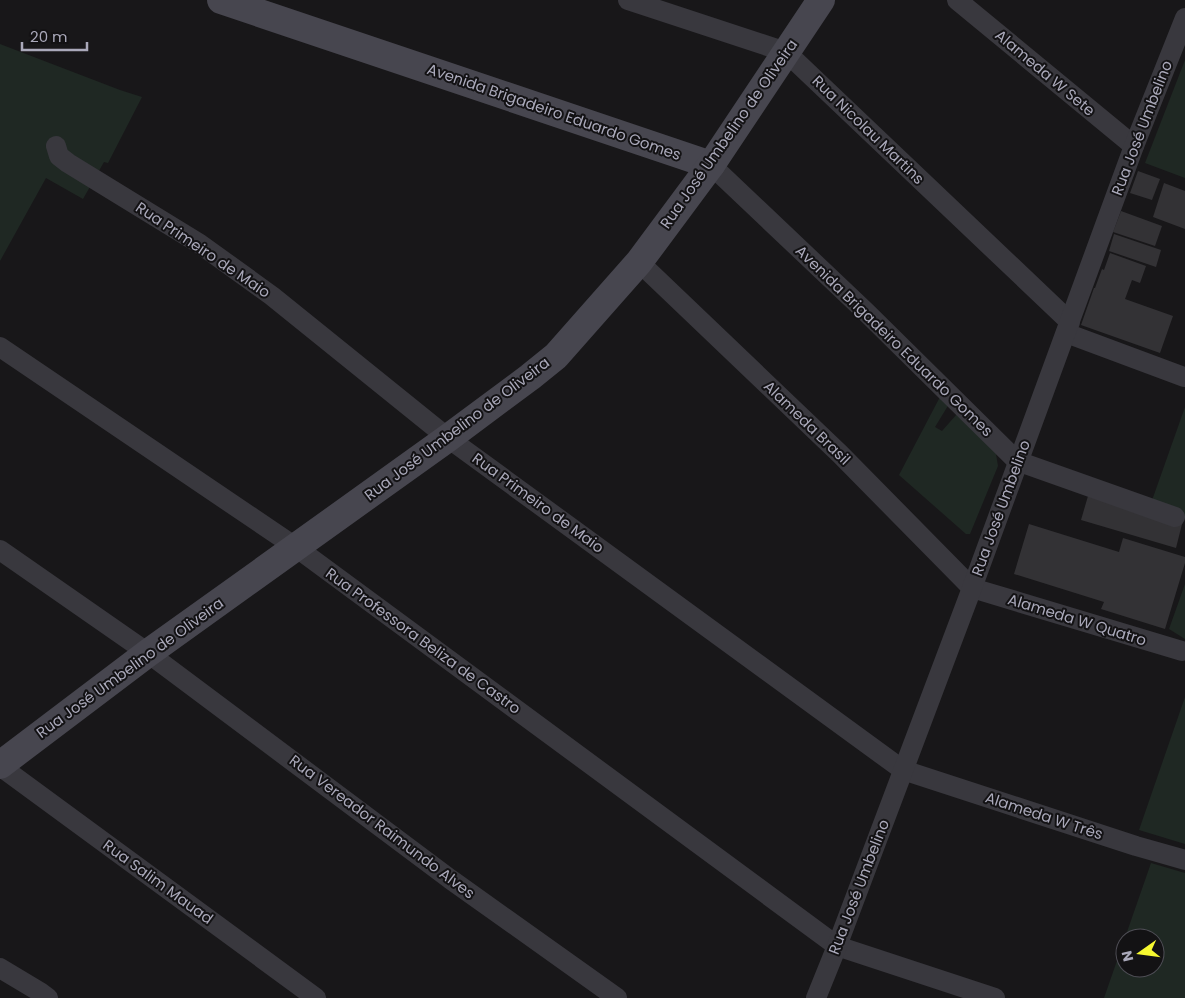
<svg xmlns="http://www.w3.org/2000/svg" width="1185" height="998" viewBox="0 0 1185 998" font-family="Poppins,sans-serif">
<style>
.green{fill:#1f2823;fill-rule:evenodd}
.building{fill:#333235}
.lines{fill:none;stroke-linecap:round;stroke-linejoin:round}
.street{stroke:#39383e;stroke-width:20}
.secondary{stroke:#47464f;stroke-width:28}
.labels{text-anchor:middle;stroke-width:4;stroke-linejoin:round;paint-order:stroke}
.street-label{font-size:15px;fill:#aaa9ba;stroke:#131214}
</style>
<rect width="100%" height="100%" fill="#181719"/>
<g class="green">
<polygon points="0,44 120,90 142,97 108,163 104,162 83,199 46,178 0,261"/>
<polygon points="1185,60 1185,178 1145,163"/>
<polygon points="941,395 949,404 935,427 942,431 957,414 996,454 998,466 970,534 966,534 899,475"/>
<polygon points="1185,407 1185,516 1150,506"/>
<polygon points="1185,584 1185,639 1169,629"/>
<polygon points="1185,697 1185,844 1139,830"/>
<path d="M1151 863 1185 873V998H1104ZM1125 938H1155V968H1125Z"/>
</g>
<g class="building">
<polygon points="1138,171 1160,179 1152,200 1130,193"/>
<polygon points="1164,183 1185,191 1185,229 1153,217"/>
<polygon points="1121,211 1162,226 1155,246 1113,232"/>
<polygon points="1114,234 1161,250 1156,267 1109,251"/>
<polygon points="1110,253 1146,266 1140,283 1132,280 1125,299 1173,316 1160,353 1081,325 1094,288 1095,288 1102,269 1104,270"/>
<polygon points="1088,496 1182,524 1176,548 1081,520"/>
<polygon points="1029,524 1119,552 1123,538 1185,557 1185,563 1165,629 1101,609 1104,602 1014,574"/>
</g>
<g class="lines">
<g class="street">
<polyline points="628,0 786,52 1070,322"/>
<polyline points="957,0 1134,146"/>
<polyline points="56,146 59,156 68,163 200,244 272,296 448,438 903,770 1136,846 1185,860"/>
<polyline points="711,165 866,312 1017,461 1175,517"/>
<polyline points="639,262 840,454 972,588 1182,651"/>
<polyline points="1066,333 1184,377"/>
<polyline points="0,347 297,548 837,946 995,998"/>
<polyline points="0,550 148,653 450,879 617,998"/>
<polyline points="0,766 316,998"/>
<polyline points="0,968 40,992 48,998"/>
<polyline points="816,998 837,946 972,588 1134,146 1185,18"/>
</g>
<g class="secondary">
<polyline points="221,0 711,165"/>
<polyline points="0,765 148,653 448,438 530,377 556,356 639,262 711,165 821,0"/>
</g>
</g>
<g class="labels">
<g class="street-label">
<text transform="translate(1045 73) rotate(40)" y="5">Alameda W Sete</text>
<text transform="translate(554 112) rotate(19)" y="5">Avenida Brigadeiro Eduardo Gomes</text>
<text transform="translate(1142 128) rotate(-69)" y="5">Rua José Umbelino</text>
<text transform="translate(868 130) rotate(44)" y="5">Rua Nicolau Martins</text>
<text transform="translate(729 134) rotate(-55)" y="5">Rua José Umbelino de Oliveira</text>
<text transform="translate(203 250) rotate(34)" y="5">Rua Primeiro de Maio</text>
<text transform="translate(894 341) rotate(44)" y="5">Avenida Brigadeiro Eduardo Gomes</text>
<text transform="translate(807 423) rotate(44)" y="5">Alameda Brasil</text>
<text transform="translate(457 429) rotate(-37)" y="5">Rua José Umbelino de Oliveira</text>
<text transform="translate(538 503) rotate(36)" y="5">Rua Primeiro de Maio</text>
<text transform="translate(1001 508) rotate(-70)" y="5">Rua José Umbelino</text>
<text transform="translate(1077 620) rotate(17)" y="5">Alameda W Quatro</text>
<text transform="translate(423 641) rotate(36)" y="5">Rua Professora Beliza de Castro</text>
<text transform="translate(130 668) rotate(-36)" y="5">Rua José Umbelino de Oliveira</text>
<text transform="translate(1044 816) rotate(18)" y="5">Alameda W Três</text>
<text transform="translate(382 827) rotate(37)" y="5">Rua Vereador Raimundo Alves</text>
<text transform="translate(158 882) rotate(36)" y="5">Rua Salim Mauad</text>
<text transform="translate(859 887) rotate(-69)" y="5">Rua José Umbelino</text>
</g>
</g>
<g transform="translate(1140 953) rotate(256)"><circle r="24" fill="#131214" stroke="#4f4e56"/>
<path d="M0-4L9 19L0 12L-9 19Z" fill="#f6f830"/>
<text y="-8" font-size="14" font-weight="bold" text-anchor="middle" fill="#aaa9ba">N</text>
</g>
<path d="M22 42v8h65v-8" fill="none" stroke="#aaa9ba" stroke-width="2.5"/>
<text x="30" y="42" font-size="15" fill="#aaa9ba" stroke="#131214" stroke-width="4" paint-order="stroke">20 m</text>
</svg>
